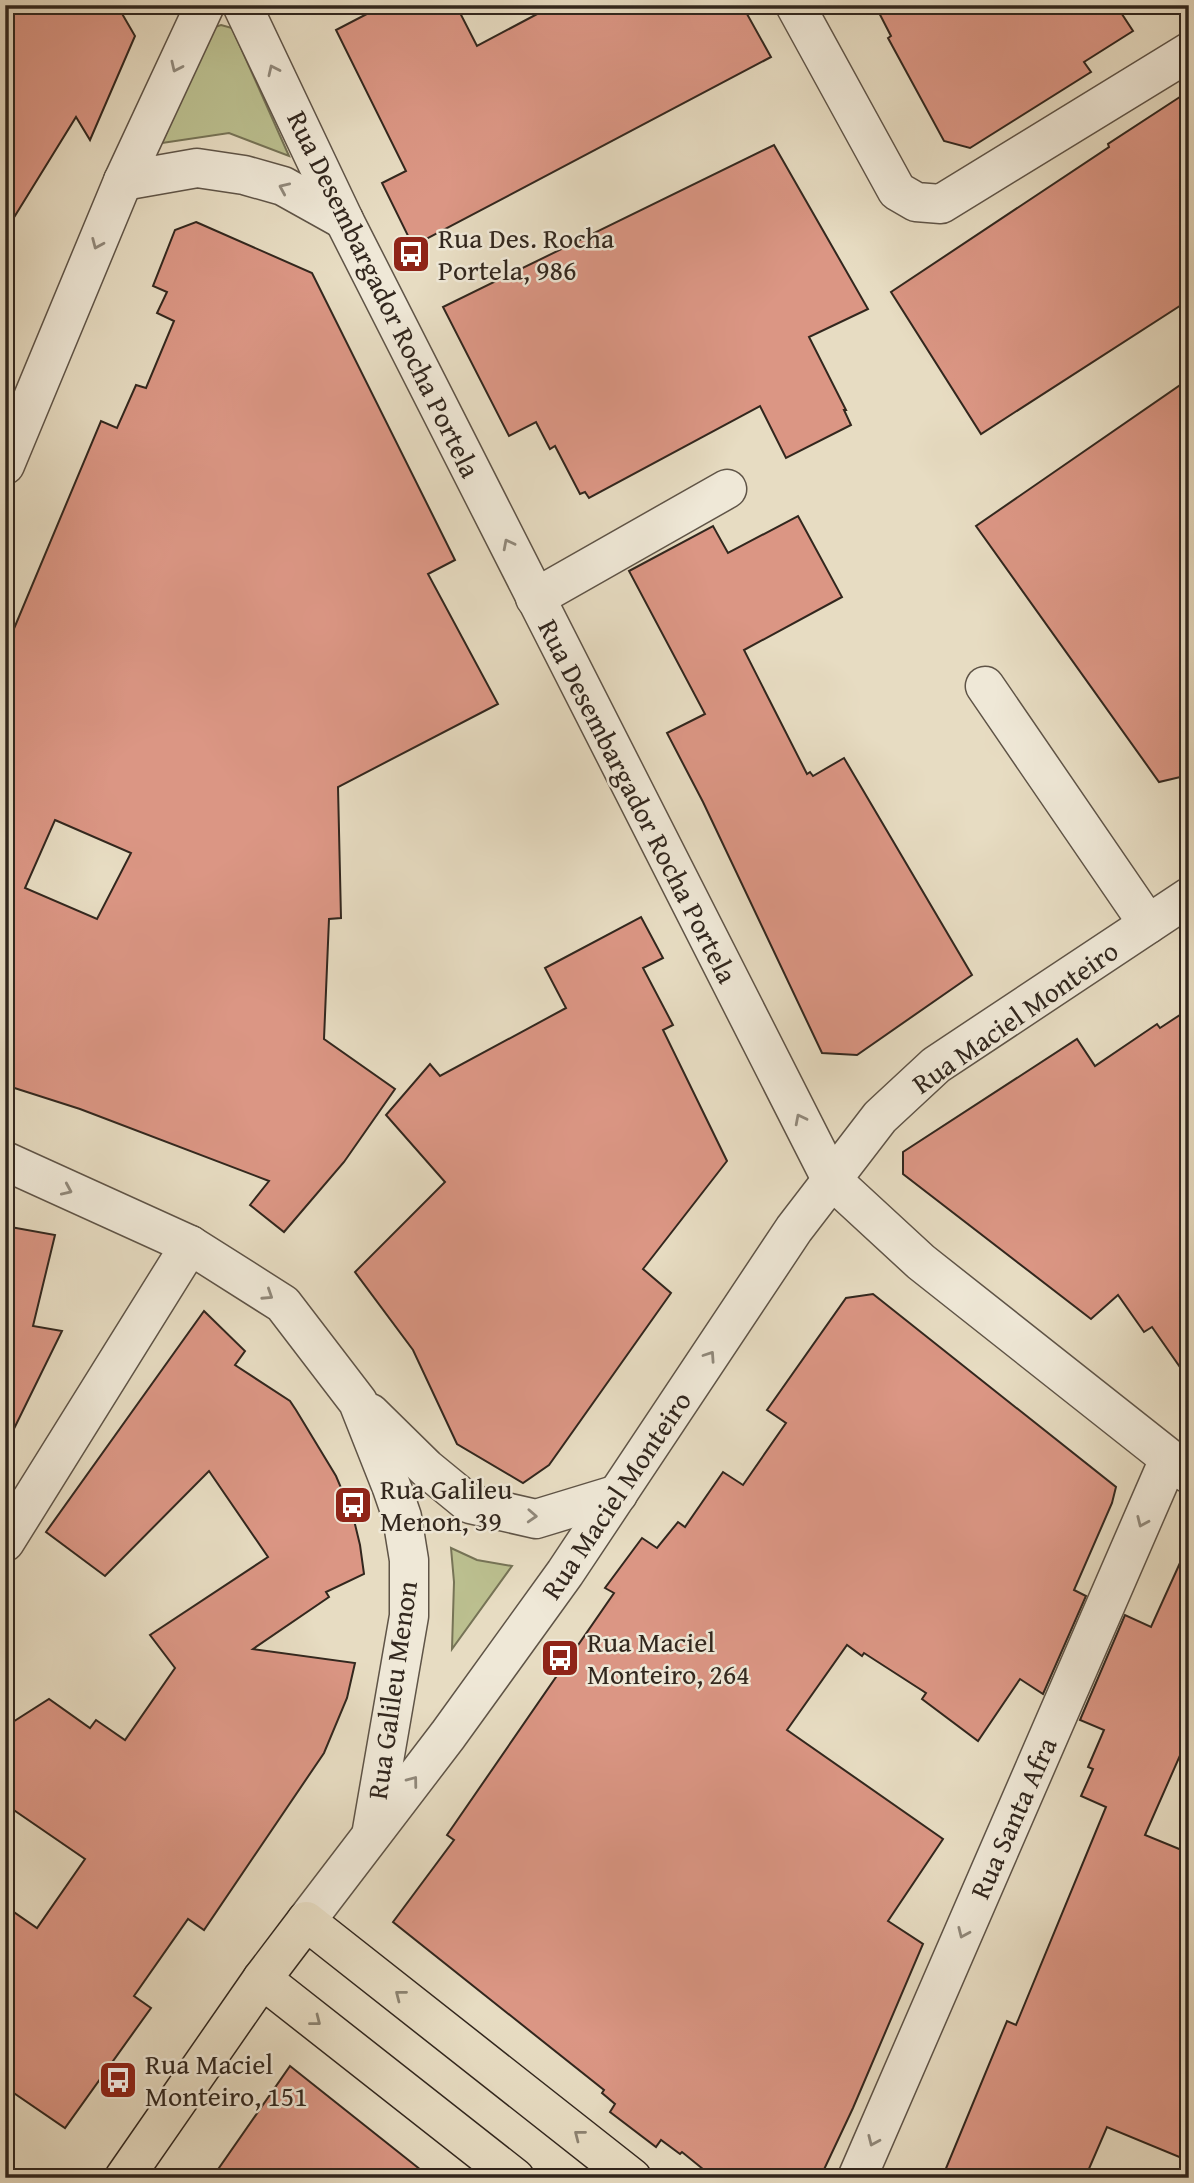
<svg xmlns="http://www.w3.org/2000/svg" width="1194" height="2183" viewBox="0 0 1194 2183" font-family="'Gentium Book Plus',serif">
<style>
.green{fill:#bbbf8f;stroke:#767356;stroke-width:2}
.building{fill:#db9684;stroke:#32271e;stroke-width:2;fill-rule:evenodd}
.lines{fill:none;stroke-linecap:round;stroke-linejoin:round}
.minor-casing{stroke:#5f5447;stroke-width:41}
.major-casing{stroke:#32271e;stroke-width:41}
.minor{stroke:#efe8d7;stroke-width:38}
.major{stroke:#e7dcc2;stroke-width:38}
.oneway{stroke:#90887a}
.oneway2{stroke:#8c8270}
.labels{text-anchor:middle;stroke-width:5;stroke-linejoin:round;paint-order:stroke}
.poi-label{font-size:28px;fill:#32271e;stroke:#efe8d7;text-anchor:start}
.street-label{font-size:28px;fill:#32271e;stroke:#efe8d7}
</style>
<rect width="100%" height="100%" fill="#e7dcc2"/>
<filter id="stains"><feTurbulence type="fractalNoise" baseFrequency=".00286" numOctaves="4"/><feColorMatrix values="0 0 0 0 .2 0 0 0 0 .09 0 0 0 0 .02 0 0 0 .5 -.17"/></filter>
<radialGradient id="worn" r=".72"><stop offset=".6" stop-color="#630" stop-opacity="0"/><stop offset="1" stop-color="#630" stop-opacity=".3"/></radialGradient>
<g class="green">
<polygon points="221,25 232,28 289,156 229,133 162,143 212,28"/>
<polygon points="451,1548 477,1560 512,1566 452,1649 454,1582"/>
</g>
<g class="building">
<polygon points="5,5 117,5 135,36 90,140 76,117 5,232"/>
<polygon points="384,5 456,5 477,46 554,5 742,5 771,57 413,246 382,183 406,171 336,30"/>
<polygon points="875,5 1116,5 1133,31 1084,62 1091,72 970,148 944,141 888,38 891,36"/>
<polygon points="1189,91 1189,300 981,434 891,292 1109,147 1108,144"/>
<polygon points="774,145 868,309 809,337 846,410 844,410 851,425 786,458 760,406 589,498 585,492 580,494 555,446 550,449 536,422 509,436 443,307"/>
<path d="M196 222 312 273 455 560 428 574 498 704 338 787 341 918 329 919 324 1039 395 1089 344 1162 284 1232 250 1205 269 1181 80 1109 5 1085V650L101 421 117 428 136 385 146 388 174 321 157 313 167 292 153 286 175 230ZM55 820 131 853 97 919 25 888Z"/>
<polygon points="1189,379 1189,775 1159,782 976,526"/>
<polygon points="798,516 842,597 744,650 807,774 810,772 813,776 844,758 972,975 857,1055 822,1053 703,802 667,733 705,714 629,571 713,526 728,553"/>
<polygon points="641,917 663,958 643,968 673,1025 663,1030 727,1161 643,1269 671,1293 549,1465 523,1483 457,1444 413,1350 355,1272 445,1182 386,1115 430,1064 440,1076 566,1008 545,968"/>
<polygon points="1189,1009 1189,1380 1152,1327 1144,1332 1118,1295 1091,1319 903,1174 903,1152 1077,1039 1095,1066 1157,1024 1160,1028"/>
<polygon points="5,1226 55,1235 33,1326 62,1331 5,1447"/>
<polygon points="873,1294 1116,1487 1112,1503 1074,1590 1086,1596 1043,1694 1020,1679 978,1741 922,1699 926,1693 864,1653 862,1656 847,1645 787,1730 943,1839 888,1921 923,1944 853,2108 820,2178 714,2178 682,2152 680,2154 661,2140 656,2147 610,2112 615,2104 602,2093 604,2090 393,1922 454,1840 447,1835 614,1593 605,1588 642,1538 657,1548 678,1522 685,1527 723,1472 743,1485 786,1423 767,1410 846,1298"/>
<polygon points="204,1311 245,1351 235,1365 290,1401 296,1410 336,1476 353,1516 360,1545 364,1574 326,1592 329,1597 253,1649 355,1663 347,1698 324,1753 204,1930 188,1919 134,1996 151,2008 65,2128 5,2087 5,1906 37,1928 85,1859 5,1804 5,1727 49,1699 90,1728 96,1720 125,1740 175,1668 150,1635 268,1557 209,1471 105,1576 46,1532"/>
<polygon points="1189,1543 1189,1735 1145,1835 1189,1853 1189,2161 1107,2127 1085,2178 942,2178 1007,2021 1016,2025 1106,1807 1081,1796 1093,1769 1088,1767 1104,1730 1080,1720 1125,1615 1151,1627"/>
<polygon points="290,2066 363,2124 431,2178 212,2178"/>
</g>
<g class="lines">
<defs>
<g id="minor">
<polyline points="242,5 344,220 831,1179 921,1262 1189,1474"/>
<polyline points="795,5 897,191 916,202 941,204 1189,52"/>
<polyline points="123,181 197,168 244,175 283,186 344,220"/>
<polyline points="5,465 123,181 205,5"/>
<polyline points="535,598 727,489"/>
<polyline points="985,686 1148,924"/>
<polyline points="5,1161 190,1245 283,1304 358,1402 392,1488 402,1517 409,1560 409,1616 372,1830"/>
<polyline points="370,1413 426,1468 470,1504 536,1519 618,1494"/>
<polyline points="5,1542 190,1245"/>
<polyline points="306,1921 448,1735 565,1573 794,1229 880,1117 936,1065 1189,897"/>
<polyline points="857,2178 1169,1459"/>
</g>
<g id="major">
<polyline points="262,1979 515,2178"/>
<polyline points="124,2178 262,1979 306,1921 632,2178"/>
</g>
</defs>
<use href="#minor" class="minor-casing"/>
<use href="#major" class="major-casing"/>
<use href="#minor" class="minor"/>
<use href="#major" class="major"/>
</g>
<defs><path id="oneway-chevron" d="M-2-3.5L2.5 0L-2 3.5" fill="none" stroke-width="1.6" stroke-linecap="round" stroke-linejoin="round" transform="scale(1.75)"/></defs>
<g class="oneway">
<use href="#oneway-chevron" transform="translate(176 67) rotate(115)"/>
<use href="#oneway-chevron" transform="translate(273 70) rotate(-115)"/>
<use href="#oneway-chevron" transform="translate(284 188) rotate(-156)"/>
<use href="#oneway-chevron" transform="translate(97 244) rotate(113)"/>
<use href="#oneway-chevron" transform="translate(508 544) rotate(-117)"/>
<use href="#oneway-chevron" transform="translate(800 1119) rotate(-117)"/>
<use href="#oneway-chevron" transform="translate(67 1190) rotate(24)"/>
<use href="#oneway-chevron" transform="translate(268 1295) rotate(33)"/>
<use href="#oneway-chevron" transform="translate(710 1356) rotate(-56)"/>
<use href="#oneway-chevron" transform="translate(532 1516) rotate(3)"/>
<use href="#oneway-chevron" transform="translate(1142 1522) rotate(114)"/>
<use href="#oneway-chevron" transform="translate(413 1781) rotate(-53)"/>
<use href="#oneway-chevron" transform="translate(963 1933) rotate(114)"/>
<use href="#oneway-chevron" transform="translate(873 2141) rotate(114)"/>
</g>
<g class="oneway2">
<use href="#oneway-chevron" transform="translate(400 1995) rotate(-142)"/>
<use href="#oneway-chevron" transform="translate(316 2021) rotate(38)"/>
<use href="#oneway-chevron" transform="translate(579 2135) rotate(-142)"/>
</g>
<defs>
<symbol id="bus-square" viewBox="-11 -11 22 22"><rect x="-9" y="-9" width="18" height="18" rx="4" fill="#8f2418" stroke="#efe8d7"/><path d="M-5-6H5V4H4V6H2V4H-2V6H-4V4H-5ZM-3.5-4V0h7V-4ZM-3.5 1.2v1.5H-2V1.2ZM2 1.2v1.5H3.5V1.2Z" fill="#fff"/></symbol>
</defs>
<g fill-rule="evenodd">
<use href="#bus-square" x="389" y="232" width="44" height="44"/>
<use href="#bus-square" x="331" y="1483" width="44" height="44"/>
<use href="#bus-square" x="538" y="1636" width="44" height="44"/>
<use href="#bus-square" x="96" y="2058" width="44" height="44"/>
</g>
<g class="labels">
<g class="poi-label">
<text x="438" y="248">Rua Des. Rocha<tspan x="438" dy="32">Portela, 986</tspan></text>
<text x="380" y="1499">Rua Galileu<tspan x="380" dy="32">Menon, 39</tspan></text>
<text x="587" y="1652">Rua Maciel<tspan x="587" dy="32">Monteiro, 264</tspan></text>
<text x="145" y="2074">Rua Maciel<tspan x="145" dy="32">Monteiro, 151</tspan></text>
</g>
<g class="street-label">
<text transform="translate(384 294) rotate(64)" y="10">Rua Desembargador Rocha Portela</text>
<text transform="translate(638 801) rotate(63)" y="10">Rua Desembargador Rocha Portela</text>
<text transform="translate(1015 1017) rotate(-35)" y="10">Rua Maciel Monteiro</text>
<text transform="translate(616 1495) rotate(-56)" y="10">Rua Maciel Monteiro</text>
<text transform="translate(392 1690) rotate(-82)" y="10">Rua Galileu Menon</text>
<text transform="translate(1013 1818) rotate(-66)" y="10">Rua Santa Afra</text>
</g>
</g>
<rect width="1194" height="2183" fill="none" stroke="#e7dcc2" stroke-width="28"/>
<rect x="7" y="7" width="1180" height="2169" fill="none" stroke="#32271e" stroke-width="3.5"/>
<rect x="14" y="14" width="1166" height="2155" fill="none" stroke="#32271e" stroke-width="2"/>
<rect width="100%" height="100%" filter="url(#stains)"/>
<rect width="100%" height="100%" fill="url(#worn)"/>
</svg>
